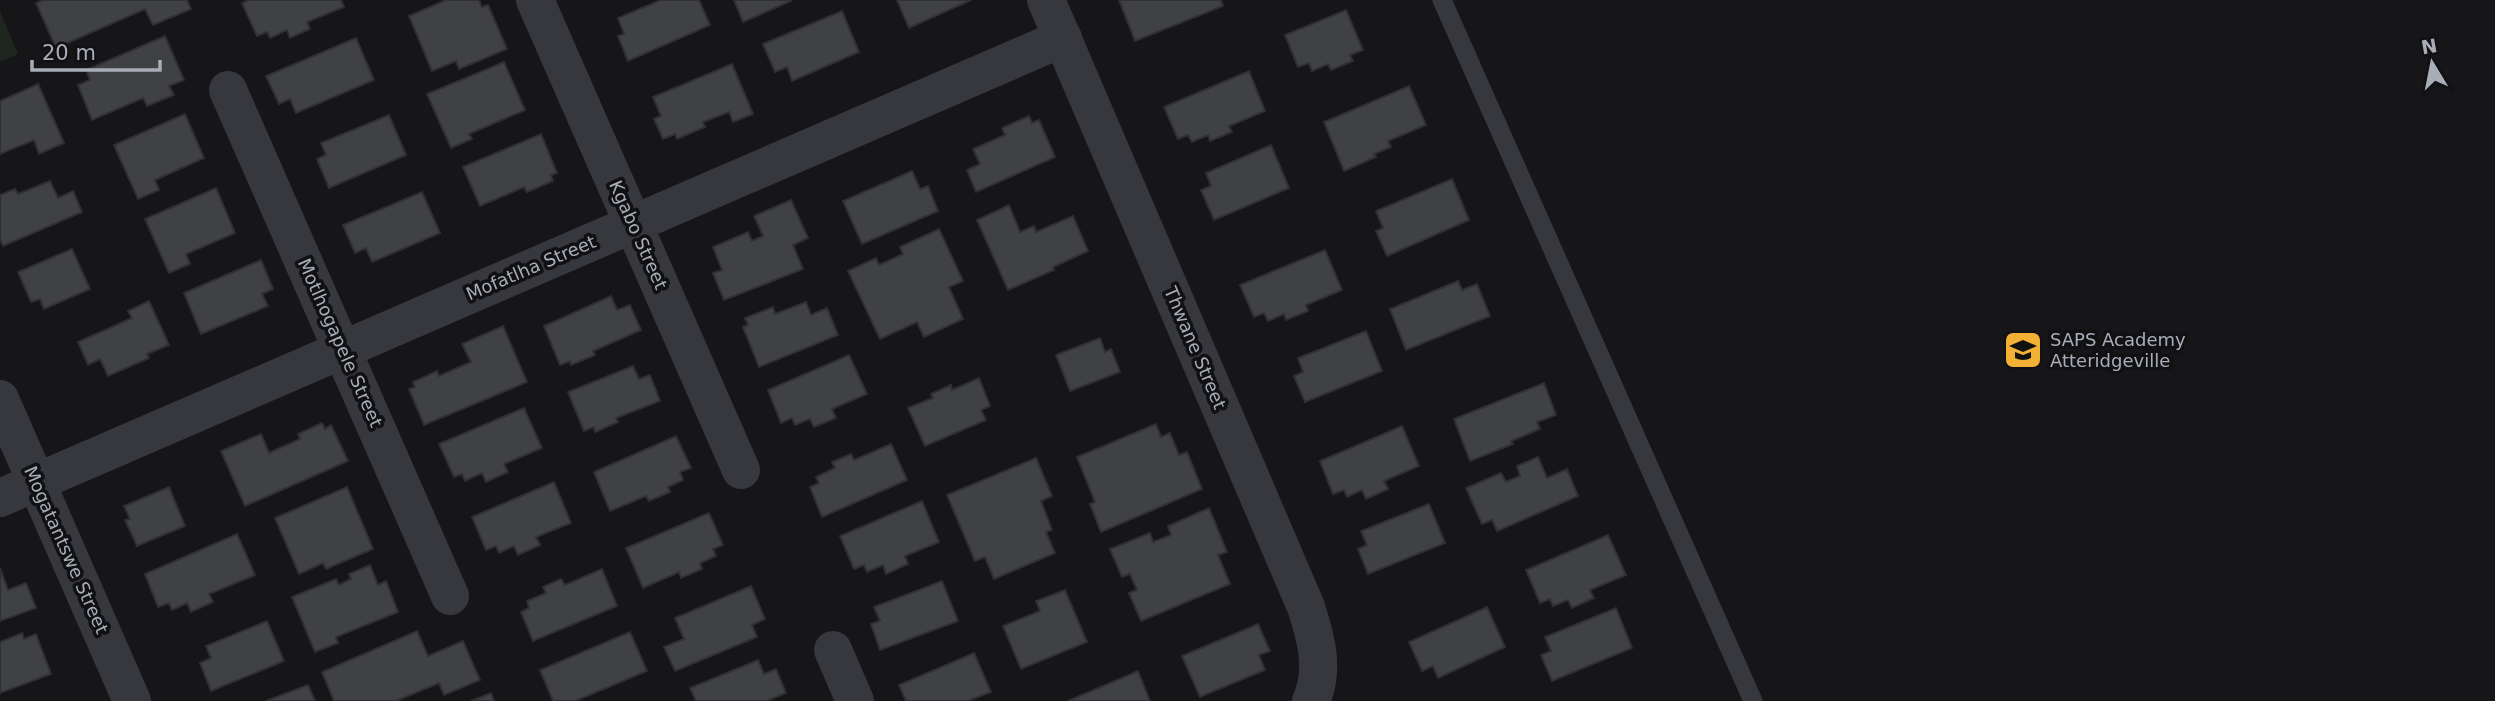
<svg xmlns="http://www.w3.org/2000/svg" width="2495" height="701" viewBox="0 0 2495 701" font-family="'DejaVu Sans',sans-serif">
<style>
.green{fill:#1e261f}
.building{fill:#404145;stroke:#303034;stroke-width:2}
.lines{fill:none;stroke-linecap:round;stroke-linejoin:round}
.service{stroke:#37383d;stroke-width:19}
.minor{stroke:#37383d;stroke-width:38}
.labels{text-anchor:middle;stroke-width:7;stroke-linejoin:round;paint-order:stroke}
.street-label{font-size:18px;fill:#a8adb8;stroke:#111113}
.poi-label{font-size:18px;fill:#a8adb8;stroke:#111113;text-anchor:start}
</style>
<rect width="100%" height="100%" fill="#161618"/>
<polygon class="green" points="0,11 18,54 0,62"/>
<g class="building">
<polygon points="43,0 187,0 191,9 153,25 145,9 56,48 36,3"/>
<polygon points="249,0 341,0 344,7 307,22 310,29 290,38 287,30 270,38 267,32 257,36 242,3"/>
<polygon points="446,0 479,0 482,7 488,5 507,49 459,69 456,61 432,71 409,16"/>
<polygon points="661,0 699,0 710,25 628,61 618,36 624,34 618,18"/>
<polygon points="734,0 790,0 791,1 743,22"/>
<polygon points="897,0 971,0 909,28"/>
<polygon points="1119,0 1221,0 1223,6 1135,41"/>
<polygon points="1346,10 1363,50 1350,55 1353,61 1331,70 1328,64 1312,71 1309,63 1298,67 1285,35"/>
<polygon points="842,11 859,52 792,81 787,67 775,72 763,44"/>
<polygon points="165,36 184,80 169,86 174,95 147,106 143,98 92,120 78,85 90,80 86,70"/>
<polygon points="356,38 374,80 296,113 290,99 279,104 266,76"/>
<polygon points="504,62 525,110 469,134 472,139 451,148 427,94"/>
<polygon points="732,64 753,114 733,122 729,112 703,122 705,127 677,139 675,134 663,139 654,119 661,116 653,97"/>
<polygon points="1249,71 1265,111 1229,126 1232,132 1210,141 1208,135 1192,142 1188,135 1178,139 1164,107"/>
<polygon points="38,84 64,143 39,154 34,140 0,154 0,101"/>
<polygon points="1409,86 1426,125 1388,141 1391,147 1374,154 1376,157 1344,171 1324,122"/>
<polygon points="185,114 204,158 155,180 159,190 138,199 114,145"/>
<polygon points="389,115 406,155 329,188 317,159 326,155 321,143"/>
<polygon points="1029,116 1032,123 1039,120 1055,157 976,192 967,170 980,164 973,149 1005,135 1002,128"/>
<polygon points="541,134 557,173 551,175 553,181 527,192 524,187 480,206 463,167"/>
<polygon points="1271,145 1289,188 1214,220 1201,190 1211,186 1206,173"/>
<polygon points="912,171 920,189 928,186 938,211 862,244 843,201"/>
<polygon points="1452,179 1469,220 1387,256 1376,231 1383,228 1376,211"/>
<polygon points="50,181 58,198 73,191 82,212 3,246 0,239 0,195 15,189 18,194"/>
<polygon points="216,188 235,233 186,254 190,264 169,273 145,219"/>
<polygon points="422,192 440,233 372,262 366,248 355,253 343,225"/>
<polygon points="791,200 808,238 793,245 803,269 724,300 713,273 722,270 713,247 748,232 752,241 763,236 754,216"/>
<polygon points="1009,205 1020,232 1034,226 1036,232 1073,216 1088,251 1053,267 1054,270 1008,290 977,220"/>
<polygon points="939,229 963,281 949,287 963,319 924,337 917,322 880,339 848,271 876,258 879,265 903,254 900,247"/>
<polygon points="72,249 90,289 44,309 40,299 31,302 18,272"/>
<polygon points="1325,250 1342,290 1306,305 1308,311 1286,320 1284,314 1268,321 1264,313 1254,317 1240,285"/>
<polygon points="261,260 273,289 262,294 268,306 201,334 184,293"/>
<polygon points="1458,281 1462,290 1477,284 1490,316 1406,350 1390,309"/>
<polygon points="611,296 617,310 630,305 641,330 593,351 595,355 571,365 570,361 560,365 544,326"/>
<polygon points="149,301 169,345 147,354 149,358 108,376 100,359 88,365 78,342 132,318 128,311"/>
<polygon points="806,302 811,315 827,308 838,335 759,367 743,327 748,325 745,318 773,307 775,314"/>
<polygon points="503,326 527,382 424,425 409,389 415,387 413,382 437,371 439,376 471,362 462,344"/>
<polygon points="1366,331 1382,371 1305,402 1294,376 1303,372 1298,358"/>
<polygon points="1100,338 1105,352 1111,349 1120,372 1070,391 1056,355"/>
<polygon points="849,355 867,394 832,409 836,418 814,427 810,419 795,425 792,418 781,423 768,390"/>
<polygon points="633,366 639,379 650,375 660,401 616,418 618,422 595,432 594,427 584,431 568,392"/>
<polygon points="979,378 990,406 981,410 986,420 925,446 908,408 933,398 931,394 951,385 952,390"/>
<polygon points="1544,383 1556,415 1537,422 1540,429 1511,441 1513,444 1470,461 1454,419"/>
<polygon points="524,408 542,448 504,464 508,472 486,482 482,473 465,481 462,474 454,477 439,444"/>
<polygon points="322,423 325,429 331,425 348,461 245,506 221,451 261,434 269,453 300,439 298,434"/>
<polygon points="1156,424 1161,437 1170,433 1179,455 1187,452 1202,489 1101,532 1090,504 1095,502 1077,457"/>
<polygon points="1402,426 1419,466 1384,481 1388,489 1366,499 1362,490 1347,497 1344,490 1333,494 1320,461"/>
<polygon points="676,436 691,468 680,472 683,480 668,487 670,492 649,501 646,496 610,511 594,472"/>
<polygon points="891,444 907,480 822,517 810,487 819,483 816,477 835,468 832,462 851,454 854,460"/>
<polygon points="1538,457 1547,478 1567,469 1578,496 1497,531 1492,520 1482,524 1466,488 1501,473 1506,482 1520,476 1517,466"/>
<polygon points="1036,458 1052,496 1041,501 1052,530 1046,532 1055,553 994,579 985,557 975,561 947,495"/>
<polygon points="554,482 571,523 536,537 540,545 518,555 514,546 499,553 496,546 486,550 472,517"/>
<polygon points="169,487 185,526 137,546 125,520 130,519 124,506"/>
<polygon points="347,487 373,549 326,569 323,563 299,574 275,518"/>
<polygon points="922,501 939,542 905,556 908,564 886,574 883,565 867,572 864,565 854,569 840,536"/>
<polygon points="1429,504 1445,543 1368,574 1358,549 1367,545 1361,531"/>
<polygon points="1209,508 1227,552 1218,555 1230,584 1141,621 1129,593 1137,590 1130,574 1122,577 1110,549 1150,533 1153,542 1171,535 1168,526"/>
<polygon points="709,513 723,545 713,549 716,556 700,563 702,569 681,578 679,572 643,588 626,548"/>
<polygon points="237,534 255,575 209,594 213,602 191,612 187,603 172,610 169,603 158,607 145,574"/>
<polygon points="1608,535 1626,575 1590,590 1594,598 1572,608 1568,600 1553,606 1550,599 1540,603 1526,570"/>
<polygon points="370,565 378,585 386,581 398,612 336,637 338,643 315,652 292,597 336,579 339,585 351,579 349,574"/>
<polygon points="0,568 8,590 26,583 36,608 0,621"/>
<polygon points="602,569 617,606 533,641 521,612 529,608 527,601 546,593 543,587 561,579 565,585"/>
<polygon points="942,581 958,621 880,650 871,624 880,621 874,607"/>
<polygon points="751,586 765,619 752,625 757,637 675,671 664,647 684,639 675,618"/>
<polygon points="1065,590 1087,642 1021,669 1003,626 1040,611 1036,601"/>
<polygon points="1487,607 1505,647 1438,678 1433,666 1422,671 1409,642"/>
<polygon points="1616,608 1632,648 1552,681 1541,655 1551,651 1545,637"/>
<polygon points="267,621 284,661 211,691 200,663 211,658 206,646"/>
<polygon points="1258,624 1270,651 1259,655 1265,670 1200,697 1182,656"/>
<polygon points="417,631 428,656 463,641 480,680 444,695 439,683 396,701 334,701 322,672"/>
<polygon points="630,632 647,671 575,701 553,701 540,670"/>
<polygon points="22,633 24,639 36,634 51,674 0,693 0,642"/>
<polygon points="974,653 991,692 968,701 906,701 899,685"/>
<polygon points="758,660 764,674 776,669 786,693 767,701 696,701 690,688"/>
<polygon points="1138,671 1150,701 1068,701"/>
<polygon points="308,685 315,701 266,701"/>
<polygon points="491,693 494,701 471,701"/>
</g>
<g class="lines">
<polyline class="service" points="1442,0 1753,701"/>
<g class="minor">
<polyline points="535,0 741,470"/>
<path d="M1046 0 1306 607C1316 638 1325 670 1311 701"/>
<polyline points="228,90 450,596"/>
<polyline points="0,399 132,701"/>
<polyline points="0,498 1063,38"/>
<polyline points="833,650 855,701"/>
</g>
</g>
<defs>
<symbol id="university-square" viewBox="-11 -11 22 22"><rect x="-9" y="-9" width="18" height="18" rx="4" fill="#f2b134" stroke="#111113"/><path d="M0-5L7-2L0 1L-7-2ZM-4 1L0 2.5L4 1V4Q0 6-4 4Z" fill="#111"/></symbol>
</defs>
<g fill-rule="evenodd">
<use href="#university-square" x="2001" y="328" width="44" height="44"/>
</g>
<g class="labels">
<g class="street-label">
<text transform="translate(638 235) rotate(66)" y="6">Kgabo Street</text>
<text transform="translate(531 268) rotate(-23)" y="6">Mofatlha Street</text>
<text transform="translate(340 343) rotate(66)" y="6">Motlhogapele Street</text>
<text transform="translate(1195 348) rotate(67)" y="6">Thwane Street</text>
<text transform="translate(66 550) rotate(66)" y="6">Mogatantswe Street</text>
</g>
<g class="poi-label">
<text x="2050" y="346">SAPS Academy<tspan x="2050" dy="21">Atteridgeville</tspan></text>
</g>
</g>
<g transform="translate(2432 63) rotate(350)" stroke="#111113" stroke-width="5" paint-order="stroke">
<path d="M0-5L12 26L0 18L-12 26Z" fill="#a8adb8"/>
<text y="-10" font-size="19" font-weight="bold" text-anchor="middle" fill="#a8adb8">N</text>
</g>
<path d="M32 60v10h128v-10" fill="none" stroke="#a8adb8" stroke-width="3.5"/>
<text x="42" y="60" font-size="21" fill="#a8adb8" stroke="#111113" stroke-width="5" paint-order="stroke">20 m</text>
</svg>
